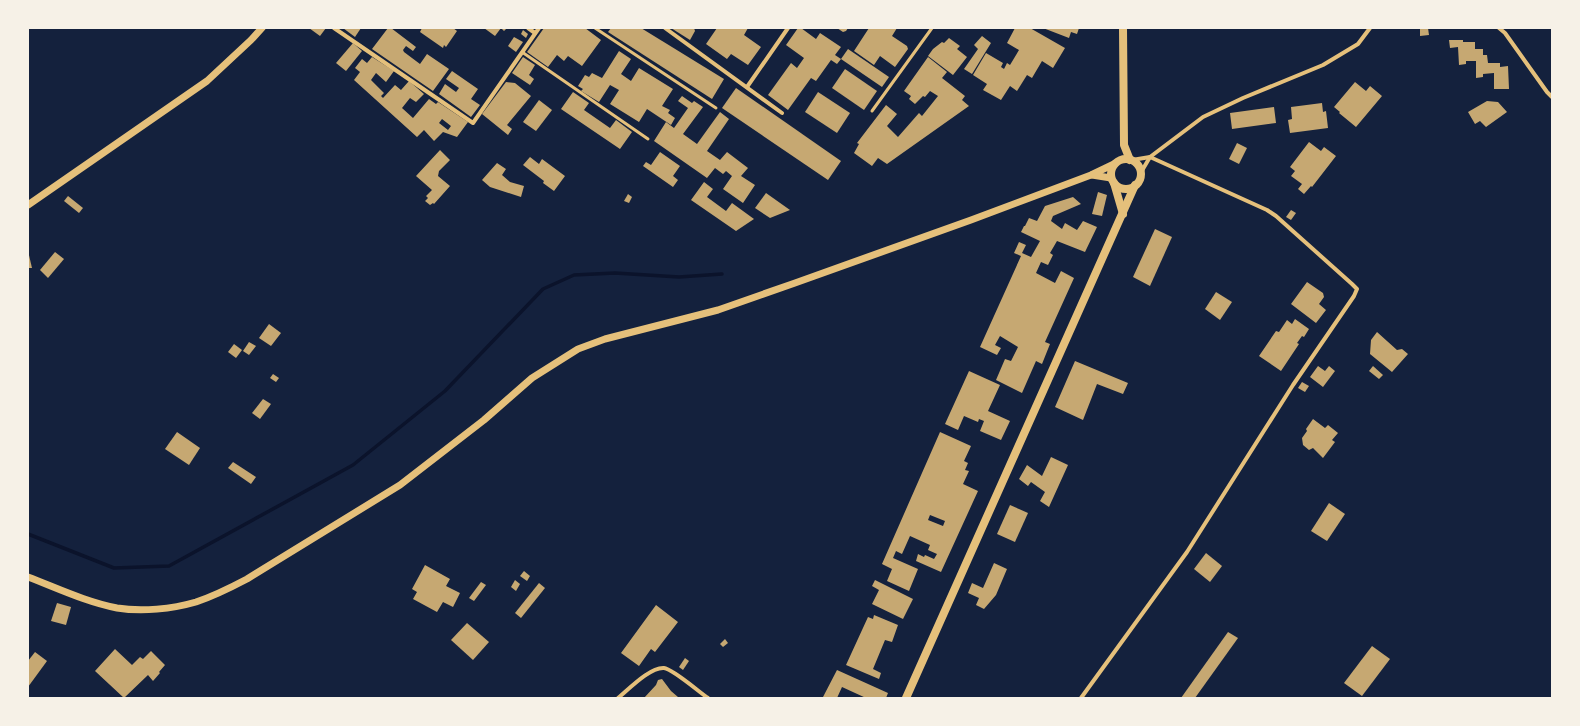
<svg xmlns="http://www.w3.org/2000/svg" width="1580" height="726" viewBox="0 0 1580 726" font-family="Barlow,sans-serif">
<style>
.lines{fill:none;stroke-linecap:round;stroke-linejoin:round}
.stream{stroke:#0b132b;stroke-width:3.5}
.building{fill:#c6a872;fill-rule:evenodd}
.service{stroke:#e5c07b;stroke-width:3}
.minor{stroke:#e5c07b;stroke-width:4}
.tertiary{stroke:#e5c07b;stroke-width:7}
.secondary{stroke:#e5c07b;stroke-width:8}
</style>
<rect width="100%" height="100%" fill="#14213d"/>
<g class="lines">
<polyline class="stream" points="28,534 114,568 169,566 353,465 445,391 543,289 574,275 615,273 679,277 722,274"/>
</g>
<g class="building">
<polygon points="309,28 326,28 320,36"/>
<polygon points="343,28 361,28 355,37"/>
<polygon points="388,28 391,28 416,47 413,51 406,46 403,50 404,52 420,64 427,54 449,69 433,91 372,49"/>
<polygon points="422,28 453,28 457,31 446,47 444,45 443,48 420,32"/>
<polygon points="484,28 507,28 504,31 501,28 495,36"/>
<polygon points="544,28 585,28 601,40 582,66 568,56 564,61 557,55 548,67 527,52"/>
<polygon points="611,28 641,28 724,79 712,99 608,32"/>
<polygon points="671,28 694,28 695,31 690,40"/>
<polygon points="717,28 748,28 744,35 761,47 748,65 731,54 727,59 706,44"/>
<polygon points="798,28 801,28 816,39 820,33 841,47 835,55 841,59 837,64 831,60 816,81 811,78 788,110 768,95 791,63 797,68 804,58 786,45"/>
<polygon points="837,28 848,28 846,31 843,32"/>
<polygon points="869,28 897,28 892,36 907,46 908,49 895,67 880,56 874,65 854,51"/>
<polygon points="1015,28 1030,28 1065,48 1053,68 1042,61 1032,78 1027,75 1017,91 1010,86 1001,100 983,90 987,84 973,75 986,53 1003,63 1001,67 1004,69 1007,63 1010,65 1019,50 1007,43"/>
<polygon points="1043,28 1079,28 1077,34 1071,32 1069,38"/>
<polygon points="1420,28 1428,28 1429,35 1420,36"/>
<polygon points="523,30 528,34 526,38 521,34"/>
<polygon points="982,36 991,43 972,74 964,69 978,49 974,45"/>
<polygon points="514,37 523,42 516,52 508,46"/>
<polygon points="949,38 960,46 957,49 967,57 953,75 928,56 933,49 942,42 944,43"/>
<polygon points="1449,40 1463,40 1463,42 1475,42 1475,49 1483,49 1483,55 1487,55 1488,63 1500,63 1500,67 1508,66 1509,89 1494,89 1494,73 1483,74 1483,77 1476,78 1476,61 1466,61 1466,64 1459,65 1458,47 1450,48"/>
<polygon points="353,43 362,51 346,71 336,63"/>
<polygon points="848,49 889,77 882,87 841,59"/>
<polygon points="619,51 631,59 621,74 631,81 639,68 673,89 662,106 670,110 668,113 675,118 671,125 647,109 639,122 610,104 619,90 610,85 599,102 581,91 583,89 578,86 585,75 589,77 592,73 602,78"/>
<path d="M372 57 394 71 386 82 376 73 371 80 384 93 381 96 383 98 395 85 401 90 409 81 424 94 416 102 410 98 402 108 413 118 429 99 436 104 438 102 468 122 457 137 443 132 434 141 424 130 417 137 354 80 360 72 355 68 362 59 367 63ZM442 119 451 126 448 130 439 123Z"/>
<polygon points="523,57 535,65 529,75 534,79 530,85 512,73"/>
<polygon points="928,57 947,72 942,78 965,96 962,100 969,106 887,164 878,158 872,166 854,153 859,144 857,143 886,105 897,114 887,126 898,137 919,113 922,116 938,96 930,91 925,97 923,96 915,104 909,99 911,96 904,91"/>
<polygon points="845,69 877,91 864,110 832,88"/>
<polygon points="452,71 478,89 471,99 480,105 471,117 439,94 445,84 456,92 459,88 446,79"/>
<polygon points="506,82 515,83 531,96 507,125 512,129 508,135 482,114"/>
<polygon points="1355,82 1366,91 1370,86 1382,96 1356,127 1339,113 1340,112 1334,107"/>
<polygon points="736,88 841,161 828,180 722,108"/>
<polygon points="573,92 589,103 584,110 610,128 616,120 632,132 620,149 561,109"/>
<polygon points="818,92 850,113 837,133 805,112"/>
<polygon points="682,96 692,103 694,101 703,107 683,134 697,144 720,112 729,119 707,151 720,160 727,152 748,168 741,176 755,185 743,203 723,189 732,176 726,171 723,174 715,168 707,178 654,141 666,122 674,128 688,108 678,101"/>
<polygon points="539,100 552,110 536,131 523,122"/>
<polygon points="1487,101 1498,102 1507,112 1486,127 1480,121 1475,124 1468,112"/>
<polygon points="1322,103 1323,112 1326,111 1328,128 1290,133 1288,120 1292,119 1291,107"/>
<polygon points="1274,107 1276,123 1232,129 1230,113"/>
<polygon points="1309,142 1321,151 1324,147 1336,156 1312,187 1311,186 1304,194 1298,189 1302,184 1291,176 1295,171 1290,167"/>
<polygon points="1237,143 1247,148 1239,164 1229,159"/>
<polygon points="440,150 450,160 439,171 438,176 450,186 434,204 433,203 430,205 425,201 428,198 426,196 432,190 416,176"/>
<polygon points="660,152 680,166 673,176 678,180 673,187 643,166 646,162 651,165"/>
<polygon points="530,157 539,164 542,159 565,176 554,191 543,183 544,181 523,165"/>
<polygon points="497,163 506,169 502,175 510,182 524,186 521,197 490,187 482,180"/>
<polygon points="704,182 713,189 707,197 726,211 732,203 754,219 736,231 691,200"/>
<polygon points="1098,192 1107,195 1102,216 1092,214"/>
<polygon points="766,193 790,210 770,218 755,208"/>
<polygon points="628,194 632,197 629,203 624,201"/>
<polygon points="68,196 83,208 79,213 64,201"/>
<polygon points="1073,197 1081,204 1053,216 1051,221 1062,229 1065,223 1077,230 1083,221 1097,227 1085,252 1057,241 1050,253 1053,255 1048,265 1041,262 1036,273 1055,283 1061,271 1074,278 1045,342 1050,344 1042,364 1036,361 1022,393 996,380 1005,359 1011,361 1018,347 1000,336 995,345 1001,348 997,355 980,347 1021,256 1014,253 1019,242 1026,245 1022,253 1031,257 1040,241 1021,232 1024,226 1025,226 1029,218 1037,221 1045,206"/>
<polygon points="1291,210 1296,213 1291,220 1286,217"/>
<polygon points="1155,229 1172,237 1150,286 1133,277"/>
<polygon points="28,251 32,268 28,268"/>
<polygon points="55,252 64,259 48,278 40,270"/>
<polygon points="1307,282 1323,293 1324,297 1319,304 1326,310 1316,323 1291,304"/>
<polygon points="1216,292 1232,302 1220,320 1205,309"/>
<polygon points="1295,319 1309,329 1304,337 1302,336 1297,343 1299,344 1281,371 1259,356 1276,331 1279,332 1287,320 1292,324"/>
<polygon points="269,324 281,333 271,346 259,338"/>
<polygon points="1377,332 1397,350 1402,349 1408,354 1392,372 1370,354 1371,340"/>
<polygon points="249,342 256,346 249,355 243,351"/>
<polygon points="234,344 242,350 236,358 228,352"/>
<polygon points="1075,361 1128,383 1123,394 1097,384 1083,420 1055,407"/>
<polygon points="1318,366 1325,371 1329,366 1335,371 1323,387 1310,377"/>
<polygon points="1373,366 1383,375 1379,379 1369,371"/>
<polygon points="969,371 1000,385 988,411 1010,421 1001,440 980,431 984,421 979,419 978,422 964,416 958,430 945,424"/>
<polygon points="273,374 279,378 276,382 270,378"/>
<polygon points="1302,382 1309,386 1305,392 1298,388"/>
<polygon points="263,399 271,404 260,419 252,413"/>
<polygon points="1313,419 1325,428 1328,425 1338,433 1332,440 1335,442 1323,458 1313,448 1309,450 1303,445 1302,438 1307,431 1306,429"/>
<polygon points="177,432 200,448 189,465 165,449"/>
<path d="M940 432 971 446 964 461 968 463 965 470 969 471 963 484 978 491 941 572 916 561 918 554 924 557 925 555 934 559 937 554 928 550 930 545 910 536 902 554 896 551 893 558 918 569 909 591 887 581 892 569 882 564ZM930 515 945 521 943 526 928 520Z"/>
<polygon points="1051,457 1068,465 1049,507 1040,501 1045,492 1031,482 1028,486 1019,479 1027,465 1042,476"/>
<polygon points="233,462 256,477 251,484 228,468"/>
<polygon points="1329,503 1345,514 1327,541 1311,531"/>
<polygon points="1010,505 1028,513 1015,542 997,534"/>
<polygon points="1206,553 1222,566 1210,582 1194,569"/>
<polygon points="994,563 1007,569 996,595 984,609 976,605 979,598 968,593 972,583 983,588"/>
<polygon points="425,565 450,579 446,586 460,593 453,607 443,602 437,612 413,599 417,592 412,589"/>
<polygon points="524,571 530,576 527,581 520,576"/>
<polygon points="515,580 520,584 516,591 511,587"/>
<polygon points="875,580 913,599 903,619 872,604 879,590 872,586"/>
<polygon points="481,582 486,585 474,601 469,598"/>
<polygon points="539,583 545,588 521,618 515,613"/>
<polygon points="57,603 71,607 66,625 51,621"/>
<polygon points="656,605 678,622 655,652 651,649 639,666 621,653"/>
<polygon points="874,615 898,625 892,642 885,640 873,669 881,673 879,679 846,665 868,617 873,619"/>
<polygon points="467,623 489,642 473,660 451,640"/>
<polygon points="1228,632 1238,638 1195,698 1181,698"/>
<polygon points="725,639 728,643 723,647 720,644"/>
<polygon points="1372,646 1390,659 1362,696 1344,683"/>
<polygon points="115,649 132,665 140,657 143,659 151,651 165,665 159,672 160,673 153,681 148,675 124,698 95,671"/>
<polygon points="35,652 47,661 28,687 28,661"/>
<polygon points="685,658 689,661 683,670 679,667"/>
<polygon points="837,670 888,693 886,698 866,698 842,687 837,698 823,697"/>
<polygon points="662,679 671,691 678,697 677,698 644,698 656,685 658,680"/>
</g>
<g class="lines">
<g class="service">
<polyline points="595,28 716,108"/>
<polyline points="522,52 648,139"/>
<polyline points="872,111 932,28"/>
</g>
<g class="minor">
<polyline points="334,28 473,123 539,28"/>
<polyline points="528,28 535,33"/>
<polyline points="665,28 782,113"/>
<polyline points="1499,28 1505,33 1547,92 1552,97"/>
<polyline points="747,87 788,28"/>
<polyline points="1140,174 1150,157 1203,117 1243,98 1323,65 1358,44 1370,28"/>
<path d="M618 698C629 689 650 667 664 668 673 669 699 692 708 698"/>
<polyline points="1081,698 1187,552 1293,385 1354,296 1357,289 1352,284 1276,216 1267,210 1150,157 1132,160"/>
</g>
<g class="tertiary">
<polyline points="1092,175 1111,178"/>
<polyline points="28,205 207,81 251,40 262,28"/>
<path d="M28 577C57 588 86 602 117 608 142 612 172 609 196 602 214 596 230 588 247 579L400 485 484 420 532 378 578 349 605 339 718 310 795 283 971 220 1091 175 1114 164"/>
</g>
<g class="secondary">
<polyline points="1123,28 1124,145 1130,160"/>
<circle cx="1126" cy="174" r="15"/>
<polyline points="1114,183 1123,214"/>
<polyline points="906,698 1135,185"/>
</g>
</g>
<rect width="1580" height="726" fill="none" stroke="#f6f1e7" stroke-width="58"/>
</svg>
